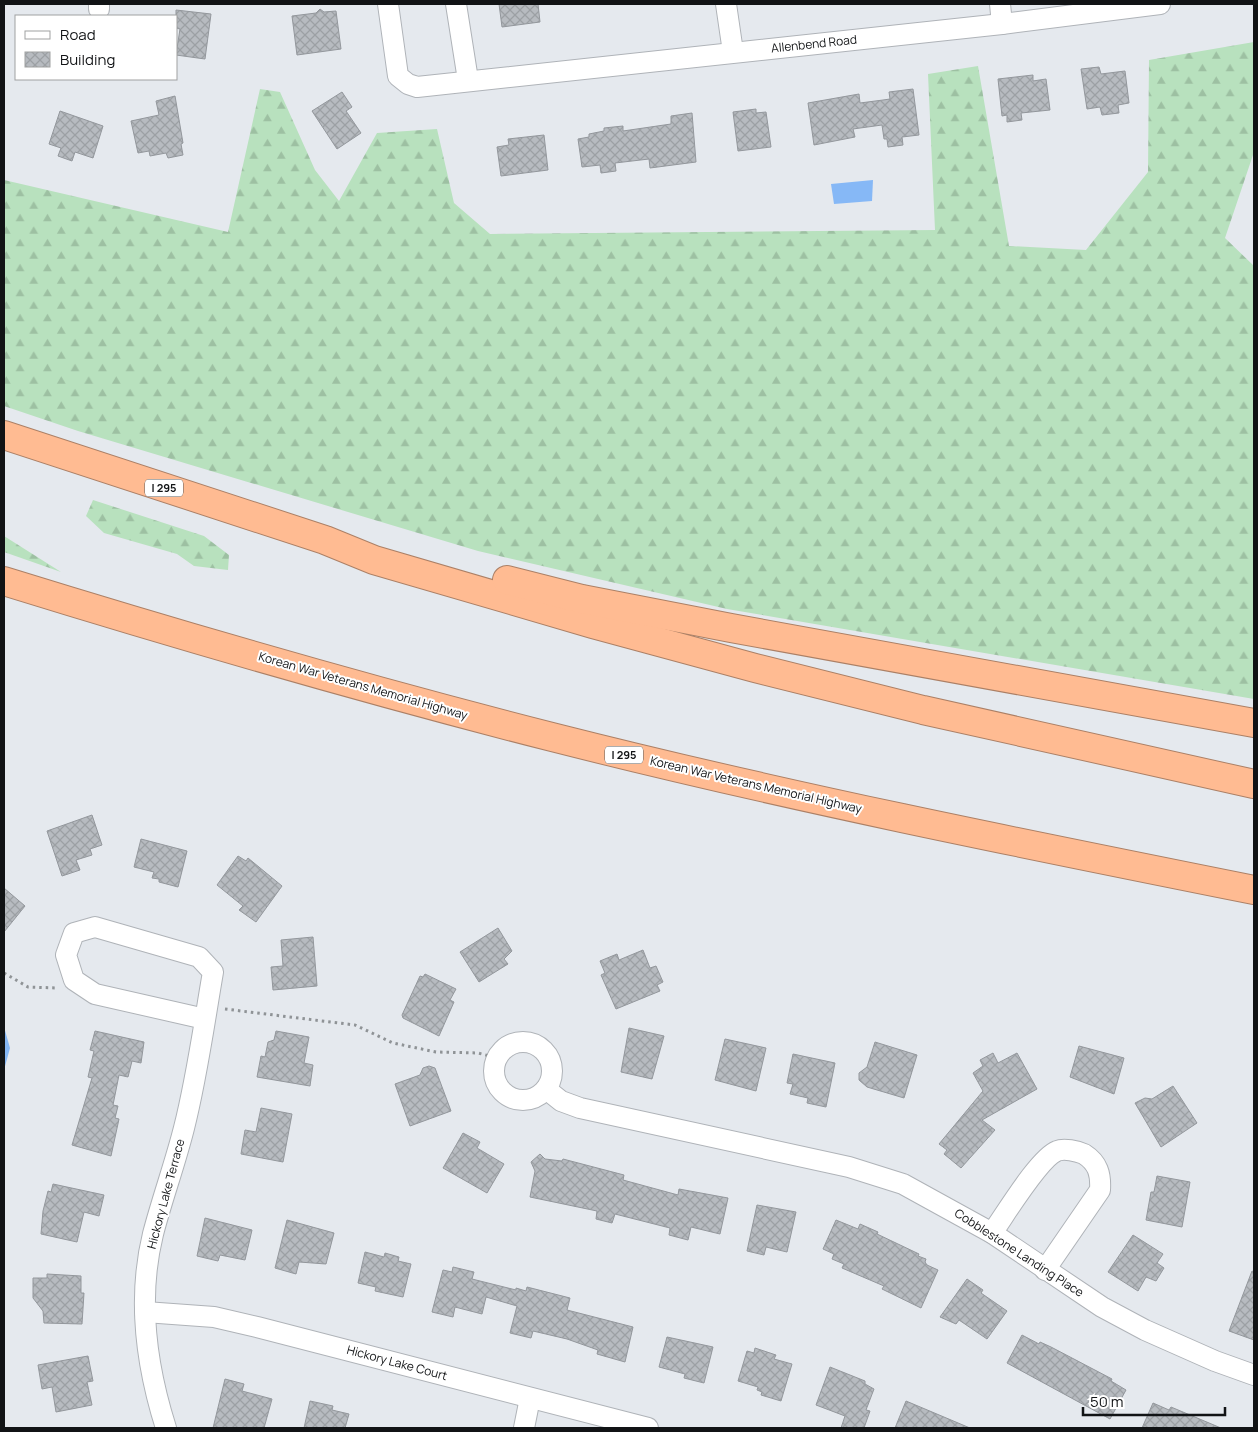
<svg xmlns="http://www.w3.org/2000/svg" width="1258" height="1432" viewBox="0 0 1258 1432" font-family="Manrope,sans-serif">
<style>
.forest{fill:url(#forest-firs)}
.water{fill:#86b8f6}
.building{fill:url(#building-cross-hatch);stroke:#93979c}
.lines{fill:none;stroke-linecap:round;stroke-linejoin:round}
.street-casing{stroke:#afb3b8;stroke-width:22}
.highway-casing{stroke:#ac8066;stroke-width:30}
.path{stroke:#8f9396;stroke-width:3;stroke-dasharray:2.5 4;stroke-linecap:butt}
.street{stroke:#fff;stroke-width:20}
.highway{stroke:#ffbb92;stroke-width:28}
.labels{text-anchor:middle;stroke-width:4;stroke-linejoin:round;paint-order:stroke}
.shield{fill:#fff;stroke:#585a5b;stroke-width:1}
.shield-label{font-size:11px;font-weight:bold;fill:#111315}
.street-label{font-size:12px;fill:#111315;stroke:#fff}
</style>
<defs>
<pattern id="forest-firs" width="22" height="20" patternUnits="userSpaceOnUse" patternTransform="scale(1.25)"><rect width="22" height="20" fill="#b8e1be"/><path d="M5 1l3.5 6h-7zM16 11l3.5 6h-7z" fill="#9dc0a2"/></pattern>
<pattern id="building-cross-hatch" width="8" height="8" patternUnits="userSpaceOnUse" patternTransform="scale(1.25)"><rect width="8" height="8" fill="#b7bbc0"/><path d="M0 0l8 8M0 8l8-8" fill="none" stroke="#9ca0a4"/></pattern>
</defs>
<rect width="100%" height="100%" fill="#e5e9ee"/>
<g class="forest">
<polygon points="1254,42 1254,152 1225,238 1254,266 1254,699 727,609 478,551 78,431 4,406 4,180 228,232 260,89 280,92 315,170 339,201 377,133 437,129 454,203 490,234 935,230 928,74 978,66 1009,246 1086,250 1148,172 1149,60"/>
<polygon points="93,500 204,536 229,555 228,570 194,566 177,554 104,533 86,516"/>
<polygon points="4,536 61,572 4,552"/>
</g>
<g class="water">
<polygon points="873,180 872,201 834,204 831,184"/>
<polygon points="4,1027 10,1048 4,1070"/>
</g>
<g class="building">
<polygon points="499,4 538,4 540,22 502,27"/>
<polygon points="320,9 324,12 336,11 341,49 297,55 292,16 316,13"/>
<polygon points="176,10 211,14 205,59 176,55 180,29 176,28"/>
<polygon points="1099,67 1101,74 1125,71 1129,103 1118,105 1119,113 1102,115 1100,107 1087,109 1081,69"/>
<polygon points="1033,75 1033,81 1046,79 1050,110 1021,113 1022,120 1007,122 1007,115 1002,116 998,79"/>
<polygon points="913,89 919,135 902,137 903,145 888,147 887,139 884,139 882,125 853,129 855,137 814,145 808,103 859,94 860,103 883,100 890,99 889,92"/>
<polygon points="342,92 352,107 346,111 361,133 337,149 312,111"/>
<polygon points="175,96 183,143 181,144 183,155 168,158 166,153 150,156 149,151 138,153 131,121 159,115 156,101"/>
<polygon points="756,109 756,113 766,112 771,147 738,151 733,112"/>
<polygon points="60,111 103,126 93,158 75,152 72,161 58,156 61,148 49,144"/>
<polygon points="692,113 696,162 650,168 649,159 615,163 616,171 601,173 600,165 582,167 578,139 589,137 589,134 604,131 604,128 623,126 623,131 671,124 671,116"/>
<polygon points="544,135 548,170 501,176 497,147 509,145 508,139"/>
<polygon points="92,815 102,845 90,849 92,855 76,860 80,870 62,876 47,831"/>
<polygon points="141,839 187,851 178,887 159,882 159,879 152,878 154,872 134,867"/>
<polygon points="238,856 246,861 248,858 282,886 256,922 239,910 243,906 217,885"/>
<polygon points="4,888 25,906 4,932"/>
<polygon points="498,928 512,951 504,959 508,964 479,982 460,952"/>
<polygon points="313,937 317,986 273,990 271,967 283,966 281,940"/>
<polygon points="643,950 650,968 656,966 663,982 657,985 660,991 616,1009 601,975 605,973 600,961 617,954 619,960"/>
<polygon points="425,974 456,989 450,1000 454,1002 439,1036 403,1018 402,1015 420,976 423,977"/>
<polygon points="629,1028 664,1036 652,1079 621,1072"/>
<polygon points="95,1031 144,1042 141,1063 132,1061 128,1077 119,1075 113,1105 118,1106 115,1118 119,1119 111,1156 72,1145 92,1078 88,1077 94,1051 90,1050"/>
<polygon points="276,1031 309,1037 304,1063 313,1065 310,1086 257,1077 261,1056 265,1057 268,1042 274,1040"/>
<polygon points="725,1039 766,1048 756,1091 715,1080"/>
<polygon points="875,1042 917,1055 904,1098 867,1087 859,1080 859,1073 867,1067"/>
<polygon points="1079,1046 1124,1058 1114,1094 1070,1077"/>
<polygon points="993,1053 998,1063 1017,1053 1037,1089 982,1120 995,1130 961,1168 944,1154 947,1150 939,1144 983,1091 973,1073 983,1066 980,1060"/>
<polygon points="793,1054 835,1063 826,1107 807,1103 808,1098 790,1094 793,1084 787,1083"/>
<polygon points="429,1066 435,1068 451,1111 410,1126 395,1084 420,1075 423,1068"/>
<polygon points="1173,1086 1197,1123 1161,1147 1135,1103 1145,1098 1152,1099"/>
<polygon points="261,1108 292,1114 283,1162 241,1154 245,1130 256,1132"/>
<polygon points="463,1133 480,1142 477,1148 504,1164 487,1193 443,1168"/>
<polygon points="540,1154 545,1159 562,1161 563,1159 624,1175 623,1180 678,1195 679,1189 728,1198 720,1234 691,1227 688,1240 669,1235 670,1228 615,1214 612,1223 596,1219 597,1211 530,1197 535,1171 531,1162"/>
<polygon points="1157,1176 1190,1182 1182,1227 1146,1220 1151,1192 1154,1192"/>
<polygon points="53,1184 104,1195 99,1216 84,1212 77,1242 41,1234 43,1211 48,1191 51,1192"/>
<polygon points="757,1205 796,1212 787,1252 766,1247 764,1255 747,1251"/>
<polygon points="205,1218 252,1230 245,1260 220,1255 218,1261 197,1256"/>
<polygon points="287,1220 334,1233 326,1264 299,1262 296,1274 275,1268"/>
<polygon points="836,1220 858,1229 860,1224 878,1232 877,1234 919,1254 918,1256 926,1259 925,1262 927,1265 938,1270 921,1308 882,1289 884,1286 842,1268 844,1264 832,1259 834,1254 823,1249"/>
<polygon points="1133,1235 1163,1254 1157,1263 1164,1268 1156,1281 1146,1277 1138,1291 1108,1272"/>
<polygon points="365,1252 384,1257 385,1253 399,1257 398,1261 411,1264 403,1297 375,1291 376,1287 358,1283"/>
<polygon points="453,1267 474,1272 472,1279 516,1290 516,1288 526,1291 527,1287 570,1298 567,1310 633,1327 625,1362 597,1354 598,1350 567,1339 533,1331 531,1338 510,1333 517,1306 486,1297 482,1314 455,1307 453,1317 432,1312 443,1270 452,1272"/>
<polygon points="1252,1271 1254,1272 1254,1340 1229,1331"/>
<polygon points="47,1274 81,1276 81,1293 84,1293 82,1324 44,1323 43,1311 33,1298 33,1278 47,1278"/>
<polygon points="967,1279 983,1290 981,1293 1007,1311 987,1339 959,1320 956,1324 940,1317"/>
<polygon points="1022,1335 1039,1344 1040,1342 1051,1347 1112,1379 1111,1381 1126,1390 1110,1419 1007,1363"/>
<polygon points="667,1337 713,1347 704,1383 684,1378 685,1374 659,1367"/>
<polygon points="755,1348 776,1355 774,1359 792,1364 781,1401 761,1395 762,1392 757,1390 758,1387 738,1381 747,1351 754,1353"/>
<polygon points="88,1356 93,1381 87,1382 92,1405 56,1412 52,1387 42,1389 38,1365"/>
<polygon points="830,1367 865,1381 865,1384 874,1389 866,1410 870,1411 864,1428 841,1428 845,1416 816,1405"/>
<polygon points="225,1379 244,1384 242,1391 272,1399 264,1428 213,1428"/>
<polygon points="310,1401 333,1406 332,1410 349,1414 345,1428 304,1428"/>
<polygon points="906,1401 970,1428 895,1428"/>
<polygon points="1153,1403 1169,1410 1171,1407 1221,1428 1142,1428"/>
</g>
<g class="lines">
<defs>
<g id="street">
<polyline points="388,4 398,76 408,84 417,87 1002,24 1160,4"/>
<polyline points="456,4 468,80"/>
<polyline points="726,4 733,52"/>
<polyline points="1000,4 1002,24"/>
<polyline points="99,9 99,4"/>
<circle cx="523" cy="1071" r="29"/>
<polyline points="546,1089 561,1101 580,1108 849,1167 903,1184 992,1233 1102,1307 1145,1330 1215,1361 1254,1375"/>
<path d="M992 1233C1005 1215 1039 1158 1057 1151 1064 1148 1077 1151 1084 1154 1098 1163 1101 1174 1100 1190L1045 1270"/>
<polyline points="145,1312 214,1317 257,1327 648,1428"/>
<path d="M166 1428C146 1365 137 1299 153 1234 162 1199 175 1164 184 1128 197 1077 204 1024 213 972L199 957 95 927 74 933 66 955 74 980 95 994 205 1019"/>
<polyline points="524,1428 530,1398"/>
</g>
<g id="highway">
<polyline points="4,435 325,540 374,560 593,624 755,668 923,710 1254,784"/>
<polyline points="507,580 582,599 731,628 1254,723"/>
<path d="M4 581C185 637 368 690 552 737 784 796 1019 843 1254 890"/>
</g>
</defs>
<use href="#street" class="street-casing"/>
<use href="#highway" class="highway-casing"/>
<g class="path">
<polyline points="4,973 28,987 57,988"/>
<polyline points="225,1009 355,1025 393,1043 436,1052 478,1053 497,1058"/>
</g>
<use href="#street" class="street"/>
<use href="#highway" class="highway"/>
</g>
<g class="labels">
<g class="shield">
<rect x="145" y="479.5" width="38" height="17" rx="4"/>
<rect x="605" y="746.5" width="38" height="17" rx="4"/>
</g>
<g class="shield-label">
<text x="164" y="492">I 295</text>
<text x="624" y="759">I 295</text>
</g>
<g class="street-label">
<text transform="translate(814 44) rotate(-6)" y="4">Allenbend Road</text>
<text transform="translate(363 686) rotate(16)" y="4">Korean War Veterans Memorial Highway</text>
<text transform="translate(756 785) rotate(13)" y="4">Korean War Veterans Memorial Highway</text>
<text transform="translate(166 1194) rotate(-75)" y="4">Hickory Lake Terrace</text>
<text transform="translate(1019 1253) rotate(33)" y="4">Cobblestone Landing Place</text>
<text transform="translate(397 1363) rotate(15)" y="4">Hickory Lake Court</text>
</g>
</g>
<rect width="1258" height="1432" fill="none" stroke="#111315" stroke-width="10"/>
<rect x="15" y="15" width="162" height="65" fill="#ffffff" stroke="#a0a1a1"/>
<rect x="25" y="31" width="25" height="8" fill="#ffffff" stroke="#a0a1a1"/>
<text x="60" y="40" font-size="15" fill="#111315">Road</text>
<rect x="25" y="52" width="25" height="15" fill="url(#building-cross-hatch)" stroke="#a0a1a1"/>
<text x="60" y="65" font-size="15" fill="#111315">Building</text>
<path d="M1083 1407v8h142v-8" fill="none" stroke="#111315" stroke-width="2.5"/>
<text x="1090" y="1407" font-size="15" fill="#111315" stroke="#ffffff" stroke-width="4" paint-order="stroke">50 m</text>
</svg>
